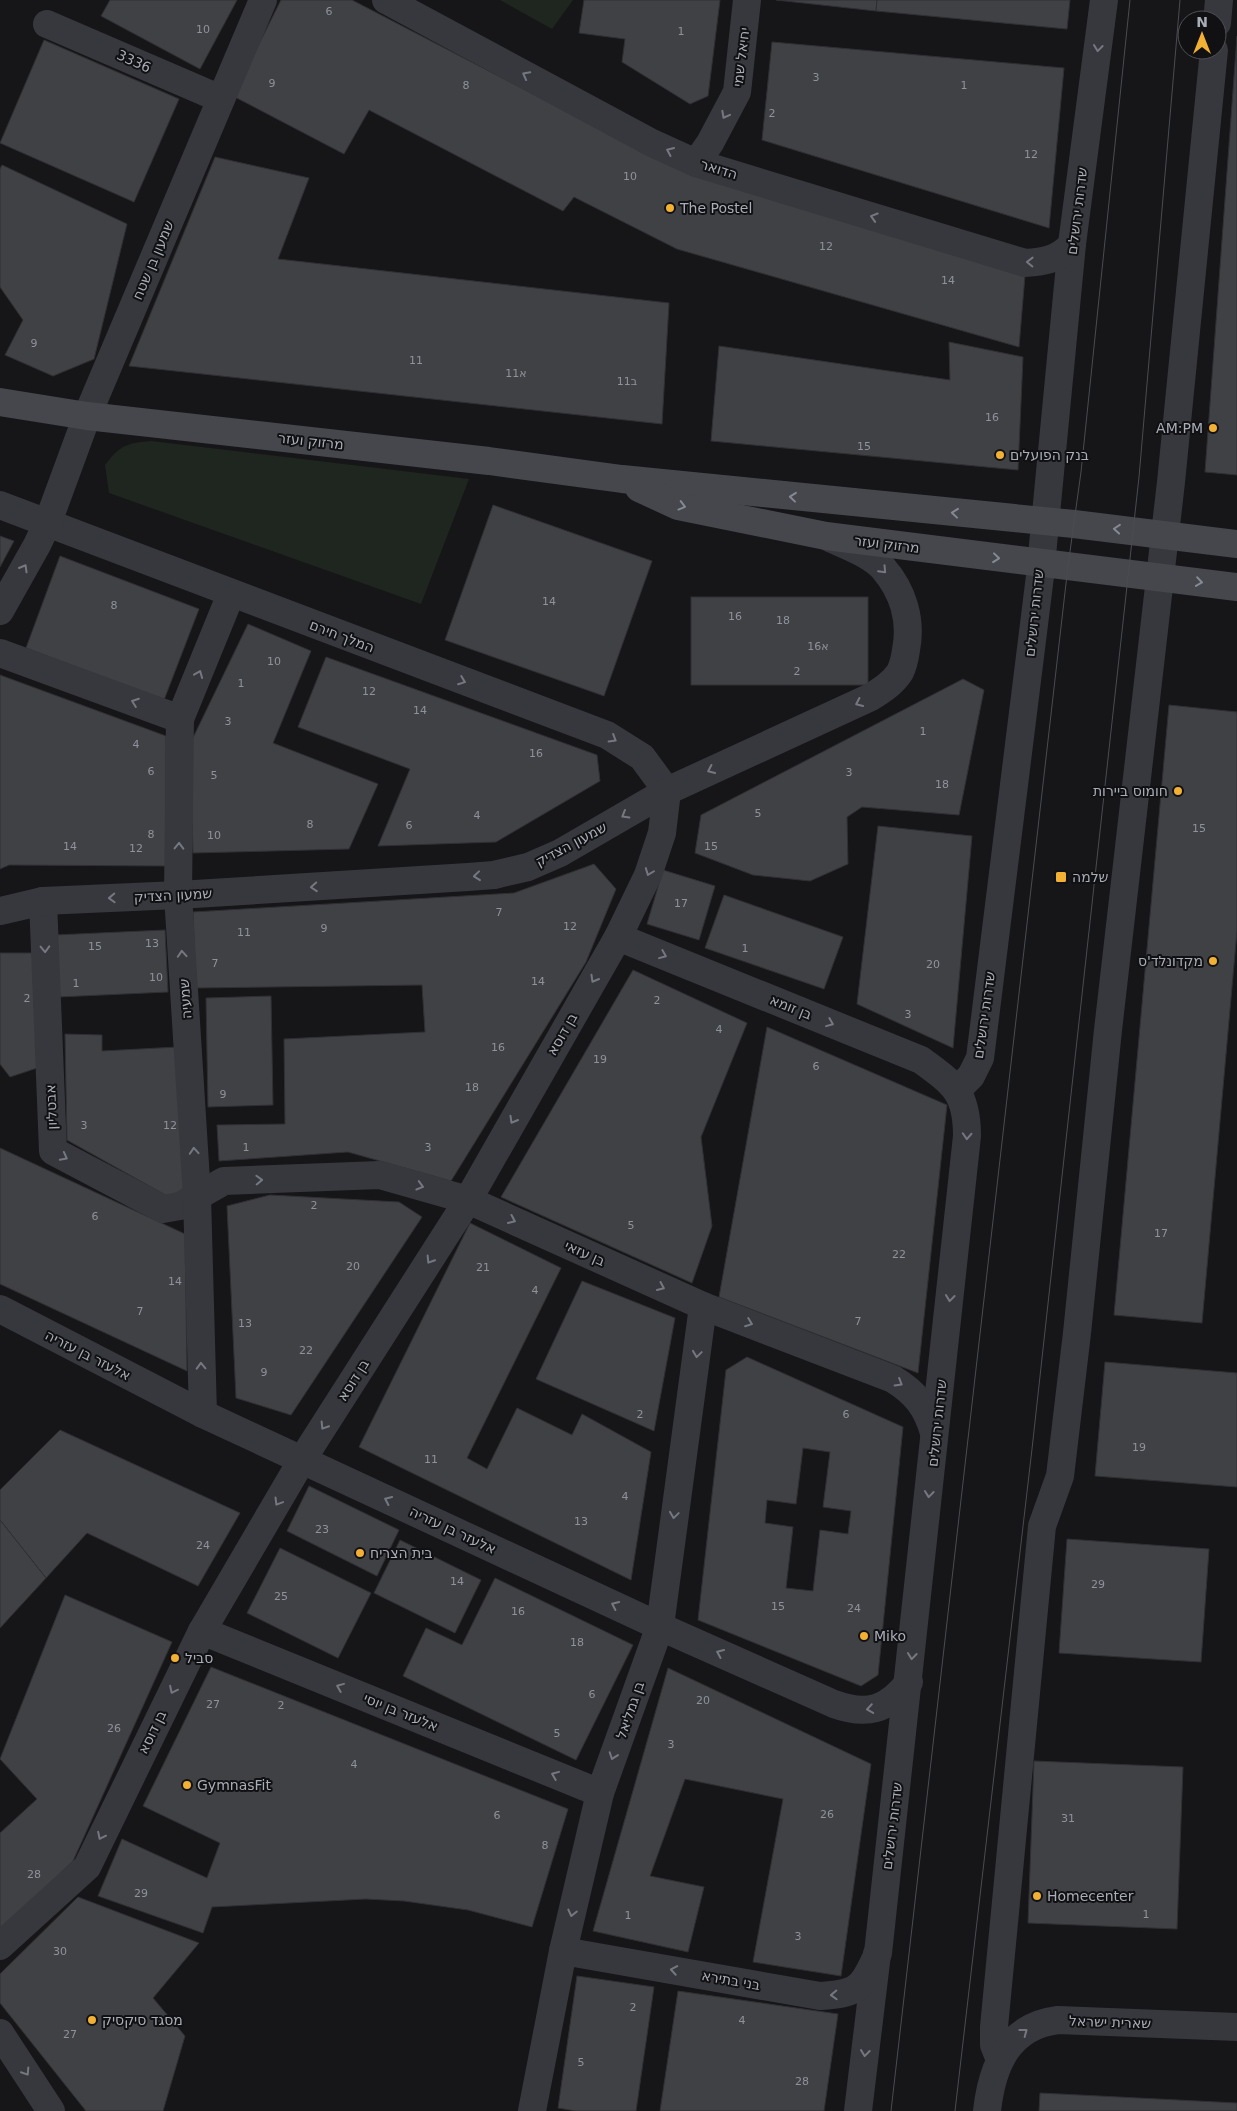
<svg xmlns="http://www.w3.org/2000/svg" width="1237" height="2111" viewBox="0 0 1237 2111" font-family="'DejaVu Sans',Heebo,sans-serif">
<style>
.green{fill:#1e261f}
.building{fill:#404145;stroke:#303034;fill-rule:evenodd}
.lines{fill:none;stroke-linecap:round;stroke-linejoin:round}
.pedestrian{stroke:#37383d;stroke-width:28}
.minor{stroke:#37383d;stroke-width:28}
.secondary{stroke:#45474d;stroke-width:28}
.tram{stroke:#4a4c52;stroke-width:1}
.oneway{stroke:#757881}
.oneway2{stroke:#858993}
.poi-dot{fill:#f2b134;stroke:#111113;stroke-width:2}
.labels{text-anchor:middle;stroke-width:4;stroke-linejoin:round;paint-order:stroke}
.number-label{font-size:11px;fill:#8e929b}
.street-label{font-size:14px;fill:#a8adb8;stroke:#111113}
.poi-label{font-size:14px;fill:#a8adb8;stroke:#111113;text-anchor:start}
</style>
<rect width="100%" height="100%" fill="#161618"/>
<g class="green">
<polygon points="500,0 573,0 552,29"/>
<path d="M151 441 469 479 421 604 109 493 105 465C120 445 127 443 151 441Z"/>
</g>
<g class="building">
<polygon points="110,0 237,0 200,69 101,16"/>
<polygon points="281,0 352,0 674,167 1025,275 1019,347 677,249 574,197 563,211 369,110 344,154 233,96"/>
<polygon points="584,0 720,0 708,96 690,104 622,62 625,39 579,33"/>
<polygon points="776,0 877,0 876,11"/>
<polygon points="877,0 1070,0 1067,29 876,11"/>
<polygon points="1237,36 1237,475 1205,472"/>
<polygon points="44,40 179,99 134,202 0,143"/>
<polygon points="772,42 1064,68 1049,228 762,140"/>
<polygon points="215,157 309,178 278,259 669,303 662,424 129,366"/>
<polygon points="2,165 127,224 94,359 53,376 5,355 23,320 0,287 0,169"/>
<polygon points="949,342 1023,357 1018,470 711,441 719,346 950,380"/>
<polygon points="493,505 652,561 604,696 445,640"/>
<polygon points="0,536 14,541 0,567"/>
<polygon points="60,556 199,609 164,700 26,648"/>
<rect x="691" y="597" width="177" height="88"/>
<polygon points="248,624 311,651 273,743 378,784 349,849 193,853 190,744"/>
<polygon points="326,657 597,755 600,781 496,842 378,846 410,769 298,727"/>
<polygon points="0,675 166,736 166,866 9,865 0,869"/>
<polygon points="963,679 984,690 959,815 862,807 847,817 848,864 810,881 753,875 695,853 701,815"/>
<polygon points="1169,705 1237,712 1237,931 1202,1323 1114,1315"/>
<polygon points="878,826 972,836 953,1048 857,1004"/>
<polygon points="594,864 616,889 586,962 451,1181 348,1152 219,1161 217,1125 285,1124 284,1039 425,1032 422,985 196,988 193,912 514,893"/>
<polygon points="663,870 715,886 699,940 647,924"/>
<polygon points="724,895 843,937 824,989 705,948"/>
<polygon points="165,930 168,992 58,997 55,935"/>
<polygon points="0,953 34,953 40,1067 10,1077 0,1064"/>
<polygon points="633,970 747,1023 701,1137 712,1226 692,1283 501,1197"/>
<polygon points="271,996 273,1105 208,1107 206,998"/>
<polygon points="767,1027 947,1105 918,1373 719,1297"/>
<polygon points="65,1034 102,1035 102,1051 178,1047 187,1193 169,1197 67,1140"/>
<polygon points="0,1148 185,1234 187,1371 0,1284"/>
<polygon points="270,1195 399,1202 422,1217 291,1415 236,1398 227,1206"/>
<polygon points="470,1223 561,1268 467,1458 487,1469 517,1408 572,1435 582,1414 651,1452 631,1580 359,1447"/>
<polygon points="582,1281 675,1318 654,1431 536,1379"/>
<path d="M747 1357 903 1427 878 1675 861 1686 698 1620 726 1370ZM803 1448 830 1452 823 1507 851 1511 848 1534 820 1530 813 1591 786 1588 793 1527 765 1523 767 1500 796 1504Z"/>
<polygon points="1105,1362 1237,1373 1237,1487 1095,1476"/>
<polygon points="60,1430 240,1513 198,1586 87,1533 46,1578 0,1520 0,1490"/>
<polygon points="309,1486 399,1530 377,1576 287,1531"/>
<polygon points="0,1520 46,1578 0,1628"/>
<polygon points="1067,1539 1209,1549 1201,1662 1059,1653"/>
<polygon points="400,1540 481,1580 455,1633 374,1593"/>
<polygon points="280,1548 371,1593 338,1658 247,1613"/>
<polygon points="495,1578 633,1645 576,1760 403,1676 426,1628 462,1645"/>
<polygon points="65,1595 172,1642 73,1861 0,1931 0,1833 37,1799 0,1759"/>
<polygon points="211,1667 568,1809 532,1927 468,1910 404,1901 366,1899 212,1907 203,1933 98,1896 122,1839 207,1878 220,1843 143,1806"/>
<polygon points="668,1668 871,1764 841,1976 753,1962 783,1799 685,1779 650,1876 704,1887 688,1952 593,1931"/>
<polygon points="1034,1761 1183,1767 1177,1929 1028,1923"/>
<polygon points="78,1897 199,1943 153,1998 185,2036 163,2111 86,2111 0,2003 0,1974"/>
<polygon points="577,1976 654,1987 636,2111 576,2111 558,2108"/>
<polygon points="678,1991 838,2014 824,2111 660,2111"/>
<polygon points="1040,2093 1237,2103 1237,2111 1039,2111"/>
</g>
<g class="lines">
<g class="pedestrian">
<polyline points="1217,23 1219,0"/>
<polyline points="0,611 37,545 48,522"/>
<polyline points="957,1090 971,1076 980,1058 1040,576 1072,244"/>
<polyline points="1000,2060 994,2045 994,2027 1042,1526 1060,1476 1077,1333 1108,1030 1171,482 1214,50"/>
<polyline points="858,2111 877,1954"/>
</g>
<g class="minor">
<path d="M386 0 652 143 696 163 1025 263C1044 262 1060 259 1072 244L1104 0"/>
<polyline points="47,24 221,99"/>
<polyline points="696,163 710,143 737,92 747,0"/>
<polyline points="0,505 607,735 642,757 667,791"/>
<polyline points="48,522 87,416 263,0"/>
<polyline points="0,653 180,719"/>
<path d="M43 901 53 1151 163 1209 180 1206 224 1181 380 1175 468 1200 703 1306 893 1379C916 1393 927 1408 934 1433"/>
<path d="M0 911 43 901 178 895 468 877 494 875 528 867 560 853 667 791 871 697C882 690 893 683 900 672 903 666 905 657 906 650 912 620 903 591 883 568 870 554 847 546 830 538"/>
<path d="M0 1309 203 1414 672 1632 834 1704C867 1716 888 1710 909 1682"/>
<polyline points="203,1414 197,1196 178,895 180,719 231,594"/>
<polyline points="202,1631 600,1793"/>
<polyline points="0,1946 87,1867 202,1631 302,1460 468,1200 618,937 648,875 662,833 667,791"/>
<path d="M563 1951 820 1996C858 1994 863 1988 878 1953L967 1136C967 1093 954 1084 921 1060L618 937"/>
<polyline points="0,2033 51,2111"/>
<polyline points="532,2111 563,1951 600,1793 660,1626 703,1306"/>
<path d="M987 2111C992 2066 1008 2026 1058 2020L1237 2027"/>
</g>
<g class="secondary">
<polyline points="0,402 87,416 489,461 622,479 1074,524 1237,544"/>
<polyline points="639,488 678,506 826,536 1237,587"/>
</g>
<g class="tram">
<polyline points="891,2111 1068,566 1081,472 1130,0"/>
<polyline points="955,2111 1032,1449 1139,477 1180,0"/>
</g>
</g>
<defs><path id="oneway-chevron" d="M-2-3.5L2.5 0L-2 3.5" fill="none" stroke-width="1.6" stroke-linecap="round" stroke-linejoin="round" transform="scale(1.25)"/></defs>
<g class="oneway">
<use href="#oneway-chevron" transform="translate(1098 48) rotate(97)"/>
<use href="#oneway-chevron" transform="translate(526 75) rotate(-152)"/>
<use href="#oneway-chevron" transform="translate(725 115) rotate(118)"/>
<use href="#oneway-chevron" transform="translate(670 151) rotate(-156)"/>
<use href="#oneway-chevron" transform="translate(874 217) rotate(-163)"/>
<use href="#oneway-chevron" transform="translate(1030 262) rotate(-179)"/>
<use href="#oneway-chevron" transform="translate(24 568) rotate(-60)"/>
<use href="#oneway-chevron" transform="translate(883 570) rotate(47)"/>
<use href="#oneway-chevron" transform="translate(199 674) rotate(-68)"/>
<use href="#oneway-chevron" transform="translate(462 681) rotate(21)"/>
<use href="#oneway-chevron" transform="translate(135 702) rotate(-160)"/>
<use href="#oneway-chevron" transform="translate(859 703) rotate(155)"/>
<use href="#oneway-chevron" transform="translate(613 739) rotate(31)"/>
<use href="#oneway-chevron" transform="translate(711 770) rotate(155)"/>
<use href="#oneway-chevron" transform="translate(625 815) rotate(150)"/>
<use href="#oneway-chevron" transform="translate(179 846) rotate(-89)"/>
<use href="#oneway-chevron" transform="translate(649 872) rotate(111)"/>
<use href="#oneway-chevron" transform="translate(477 876) rotate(174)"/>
<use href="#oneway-chevron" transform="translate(314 887) rotate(176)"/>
<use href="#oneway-chevron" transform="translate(112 898) rotate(178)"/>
<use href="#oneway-chevron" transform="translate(45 949) rotate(88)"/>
<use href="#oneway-chevron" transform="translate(182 954) rotate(-94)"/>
<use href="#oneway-chevron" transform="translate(663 955) rotate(22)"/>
<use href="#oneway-chevron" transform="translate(594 979) rotate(120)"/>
<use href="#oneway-chevron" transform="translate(830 1023) rotate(22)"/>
<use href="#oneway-chevron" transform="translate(513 1120) rotate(120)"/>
<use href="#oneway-chevron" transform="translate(967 1136) rotate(93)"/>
<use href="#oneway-chevron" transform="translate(194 1151) rotate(-94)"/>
<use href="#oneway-chevron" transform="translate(64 1157) rotate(28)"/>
<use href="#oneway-chevron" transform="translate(259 1180) rotate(-2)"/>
<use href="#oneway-chevron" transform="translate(420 1186) rotate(16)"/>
<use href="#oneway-chevron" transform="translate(512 1220) rotate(24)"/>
<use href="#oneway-chevron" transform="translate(430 1260) rotate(122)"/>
<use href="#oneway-chevron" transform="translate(661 1287) rotate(24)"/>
<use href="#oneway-chevron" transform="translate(950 1298) rotate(96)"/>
<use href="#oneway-chevron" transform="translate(749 1323) rotate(21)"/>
<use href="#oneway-chevron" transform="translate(697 1354) rotate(98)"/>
<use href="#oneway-chevron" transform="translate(201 1366) rotate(-92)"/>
<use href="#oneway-chevron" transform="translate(899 1383) rotate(31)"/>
<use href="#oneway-chevron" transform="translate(324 1426) rotate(122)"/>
<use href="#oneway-chevron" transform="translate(929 1494) rotate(96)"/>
<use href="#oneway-chevron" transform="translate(388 1500) rotate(-155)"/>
<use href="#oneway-chevron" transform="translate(278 1502) rotate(121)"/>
<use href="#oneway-chevron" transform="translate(674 1515) rotate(98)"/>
<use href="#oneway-chevron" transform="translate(615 1605) rotate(-155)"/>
<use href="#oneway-chevron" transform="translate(720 1653) rotate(-156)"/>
<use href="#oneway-chevron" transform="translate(912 1656) rotate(96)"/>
<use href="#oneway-chevron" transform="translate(340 1687) rotate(-158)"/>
<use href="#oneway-chevron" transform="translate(173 1690) rotate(116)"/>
<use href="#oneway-chevron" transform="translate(870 1709) rotate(171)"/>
<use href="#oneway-chevron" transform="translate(613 1756) rotate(109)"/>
<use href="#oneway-chevron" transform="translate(555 1775) rotate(-158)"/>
<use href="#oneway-chevron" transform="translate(101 1836) rotate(116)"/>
<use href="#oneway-chevron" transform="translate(572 1913) rotate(103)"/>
<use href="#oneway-chevron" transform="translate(674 1970) rotate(-170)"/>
<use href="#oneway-chevron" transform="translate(834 1995) rotate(178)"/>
<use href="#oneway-chevron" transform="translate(1024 2032) rotate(-37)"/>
<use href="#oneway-chevron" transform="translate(865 2053) rotate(97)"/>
<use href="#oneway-chevron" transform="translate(26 2072) rotate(57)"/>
</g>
<g class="oneway2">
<use href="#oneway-chevron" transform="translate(793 497) rotate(-174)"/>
<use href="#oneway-chevron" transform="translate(682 506) rotate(15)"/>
<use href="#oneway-chevron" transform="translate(955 513) rotate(-174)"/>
<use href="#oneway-chevron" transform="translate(1117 529) rotate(-175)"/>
<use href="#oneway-chevron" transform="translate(996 558) rotate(6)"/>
<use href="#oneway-chevron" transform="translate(1199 582) rotate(8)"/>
</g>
<g class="poi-dot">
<circle cx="670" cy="208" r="5"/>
<circle cx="1213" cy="428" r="5"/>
<circle cx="1000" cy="455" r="5"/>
<circle cx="1178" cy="791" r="5"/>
<rect x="1055" y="871" width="12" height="12" rx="2.5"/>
<circle cx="1213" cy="961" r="5"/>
<circle cx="360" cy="1553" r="5"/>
<circle cx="864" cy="1636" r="5"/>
<circle cx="175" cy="1658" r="5"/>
<circle cx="187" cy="1785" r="5"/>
<circle cx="1037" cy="1896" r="5"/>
<circle cx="92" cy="2020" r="5"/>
</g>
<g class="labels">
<g class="number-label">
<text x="329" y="15">6</text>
<text x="203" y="33">10</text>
<text x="681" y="35">1</text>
<text x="816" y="81">3</text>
<text x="272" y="87">9</text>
<text x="466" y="89">8</text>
<text x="964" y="89">1</text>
<text x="772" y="117">2</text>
<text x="1031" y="158">12</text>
<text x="630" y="180">10</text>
<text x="826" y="250">12</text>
<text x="948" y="284">14</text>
<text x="34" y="347">9</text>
<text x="416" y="364">11</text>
<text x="516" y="377">11א</text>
<text x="627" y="385">11ב</text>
<text x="992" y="421">16</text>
<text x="864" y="450">15</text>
<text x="549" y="605">14</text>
<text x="114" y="609">8</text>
<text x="735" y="620">16</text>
<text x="783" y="624">18</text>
<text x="818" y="650">16א</text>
<text x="274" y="665">10</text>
<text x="797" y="675">2</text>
<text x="241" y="687">1</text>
<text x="369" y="695">12</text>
<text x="420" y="714">14</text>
<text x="228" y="725">3</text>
<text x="923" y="735">1</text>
<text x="136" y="748">4</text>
<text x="536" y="757">16</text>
<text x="151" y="775">6</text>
<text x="849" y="776">3</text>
<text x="214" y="779">5</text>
<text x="942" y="788">18</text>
<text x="758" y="817">5</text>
<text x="477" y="819">4</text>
<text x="310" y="828">8</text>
<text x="409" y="829">6</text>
<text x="1199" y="832">15</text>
<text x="151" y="838">8</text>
<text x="214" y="839">10</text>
<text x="70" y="850">14</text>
<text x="711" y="850">15</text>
<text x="136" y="852">12</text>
<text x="681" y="907">17</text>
<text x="499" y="916">7</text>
<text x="570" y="930">12</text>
<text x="324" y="932">9</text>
<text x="244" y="936">11</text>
<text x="152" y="947">13</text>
<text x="95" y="950">15</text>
<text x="745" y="952">1</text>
<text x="215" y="967">7</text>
<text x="933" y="968">20</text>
<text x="156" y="981">10</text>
<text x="538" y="985">14</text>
<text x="76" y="987">1</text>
<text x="27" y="1002">2</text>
<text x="657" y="1004">2</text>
<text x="908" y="1018">3</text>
<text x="719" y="1033">4</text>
<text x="498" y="1051">16</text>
<text x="600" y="1063">19</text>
<text x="816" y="1070">6</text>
<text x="472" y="1091">18</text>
<text x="223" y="1098">9</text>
<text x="84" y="1129">3</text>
<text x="170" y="1129">12</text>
<text x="246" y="1151">1</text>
<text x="428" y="1151">3</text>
<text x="314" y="1209">2</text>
<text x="95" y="1220">6</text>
<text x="631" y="1229">5</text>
<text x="1161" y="1237">17</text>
<text x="899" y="1258">22</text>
<text x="353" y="1270">20</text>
<text x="483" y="1271">21</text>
<text x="175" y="1285">14</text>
<text x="535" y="1294">4</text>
<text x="140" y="1315">7</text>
<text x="858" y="1325">7</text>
<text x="245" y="1327">13</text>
<text x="306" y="1354">22</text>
<text x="264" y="1376">9</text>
<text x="640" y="1418">2</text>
<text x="846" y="1418">6</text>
<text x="1139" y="1451">19</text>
<text x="431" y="1463">11</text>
<text x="625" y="1500">4</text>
<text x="581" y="1525">13</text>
<text x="322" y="1533">23</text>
<text x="203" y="1549">24</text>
<text x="457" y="1585">14</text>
<text x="1098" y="1588">29</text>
<text x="281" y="1600">25</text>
<text x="778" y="1610">15</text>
<text x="854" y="1612">24</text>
<text x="518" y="1615">16</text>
<text x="577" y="1646">18</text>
<text x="592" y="1698">6</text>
<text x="703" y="1704">20</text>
<text x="213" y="1708">27</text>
<text x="281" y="1709">2</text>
<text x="114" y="1732">26</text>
<text x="557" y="1737">5</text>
<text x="671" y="1748">3</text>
<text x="354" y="1768">4</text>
<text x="827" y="1818">26</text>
<text x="497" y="1819">6</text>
<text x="1068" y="1822">31</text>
<text x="545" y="1849">8</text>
<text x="34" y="1878">28</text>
<text x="141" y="1897">29</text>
<text x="1146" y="1918">1</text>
<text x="628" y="1919">1</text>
<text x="798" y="1940">3</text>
<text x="60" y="1955">30</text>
<text x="633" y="2011">2</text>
<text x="742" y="2024">4</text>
<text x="70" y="2038">27</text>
<text x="581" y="2066">5</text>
<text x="802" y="2085">28</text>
</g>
<g class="street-label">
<text transform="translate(741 57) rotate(-83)" y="5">יחיאל שמי</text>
<text transform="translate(134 61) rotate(24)" y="5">3336</text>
<text transform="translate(719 169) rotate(17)" y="5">הדואר</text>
<text transform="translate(1077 211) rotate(-83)" y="5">שדרות ירושלים</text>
<text transform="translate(153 260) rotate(-67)" y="5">שמעון בן שטח</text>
<text transform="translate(311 441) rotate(6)" y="5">מרזוק ועזר</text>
<text transform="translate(887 544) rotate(7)" y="5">מרזוק ועזר</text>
<text transform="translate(1034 613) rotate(-84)" y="5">שדרות ירושלים</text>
<text transform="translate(342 636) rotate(21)" y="5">המלך חירם</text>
<text transform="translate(571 844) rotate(-28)" y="5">שמעון הצדיק</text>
<text transform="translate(173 895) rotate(-3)" y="5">שמעון הצדיק</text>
<text transform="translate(185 999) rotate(-94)" y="5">שמעיה</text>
<text transform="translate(791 1007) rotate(22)" y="5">בן זומא</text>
<text transform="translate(984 1015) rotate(-82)" y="5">שדרות ירושלים</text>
<text transform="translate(562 1034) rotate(-60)" y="5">בן דוסא</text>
<text transform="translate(51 1107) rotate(-92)" y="5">אבטליון</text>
<text transform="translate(585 1253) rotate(24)" y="5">בן עזאי</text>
<text transform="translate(88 1355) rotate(27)" y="5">אלעזר בן עזריה</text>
<text transform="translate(353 1380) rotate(-58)" y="5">בן דוסא</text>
<text transform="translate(937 1423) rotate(-84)" y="5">שדרות ירושלים</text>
<text transform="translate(453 1530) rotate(25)" y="5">אלעזר בן עזריה</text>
<text transform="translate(630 1710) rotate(-71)" y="5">בן גמליאל</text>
<text transform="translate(401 1712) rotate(22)" y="5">אלעזר בן יוסי</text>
<text transform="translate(152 1732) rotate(-64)" y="5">בן דוסא</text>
<text transform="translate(892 1826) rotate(-83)" y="5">שדרות ירושלים</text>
<text transform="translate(731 1980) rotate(10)" y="5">בני בתירא</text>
<text transform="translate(1110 2022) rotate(2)" y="5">שארית ישראל</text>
</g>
<g class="poi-label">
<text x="680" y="213">The Postel</text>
<text x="1203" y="433" text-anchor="end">AM:PM</text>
<text x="1010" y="460">בנק הפועלים</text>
<text x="1168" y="796" text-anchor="end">חומוס ביירות</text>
<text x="1072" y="882">שלמה</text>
<text x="1203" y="966" text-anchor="end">מקדונלד'ס</text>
<text x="370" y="1558">בית הצריח</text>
<text x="874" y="1641">Miko</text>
<text x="185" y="1663">סביל</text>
<text x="197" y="1790">GymnasFit</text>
<text x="1047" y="1901">Homecenter</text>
<text x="102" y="2025">מסגד סיקסיק</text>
</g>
</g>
<g transform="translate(1202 35)"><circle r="24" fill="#111113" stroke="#4d4f55"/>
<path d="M0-4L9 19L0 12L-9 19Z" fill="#f2b134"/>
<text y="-8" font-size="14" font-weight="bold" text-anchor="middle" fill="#a8adb8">N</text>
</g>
</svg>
